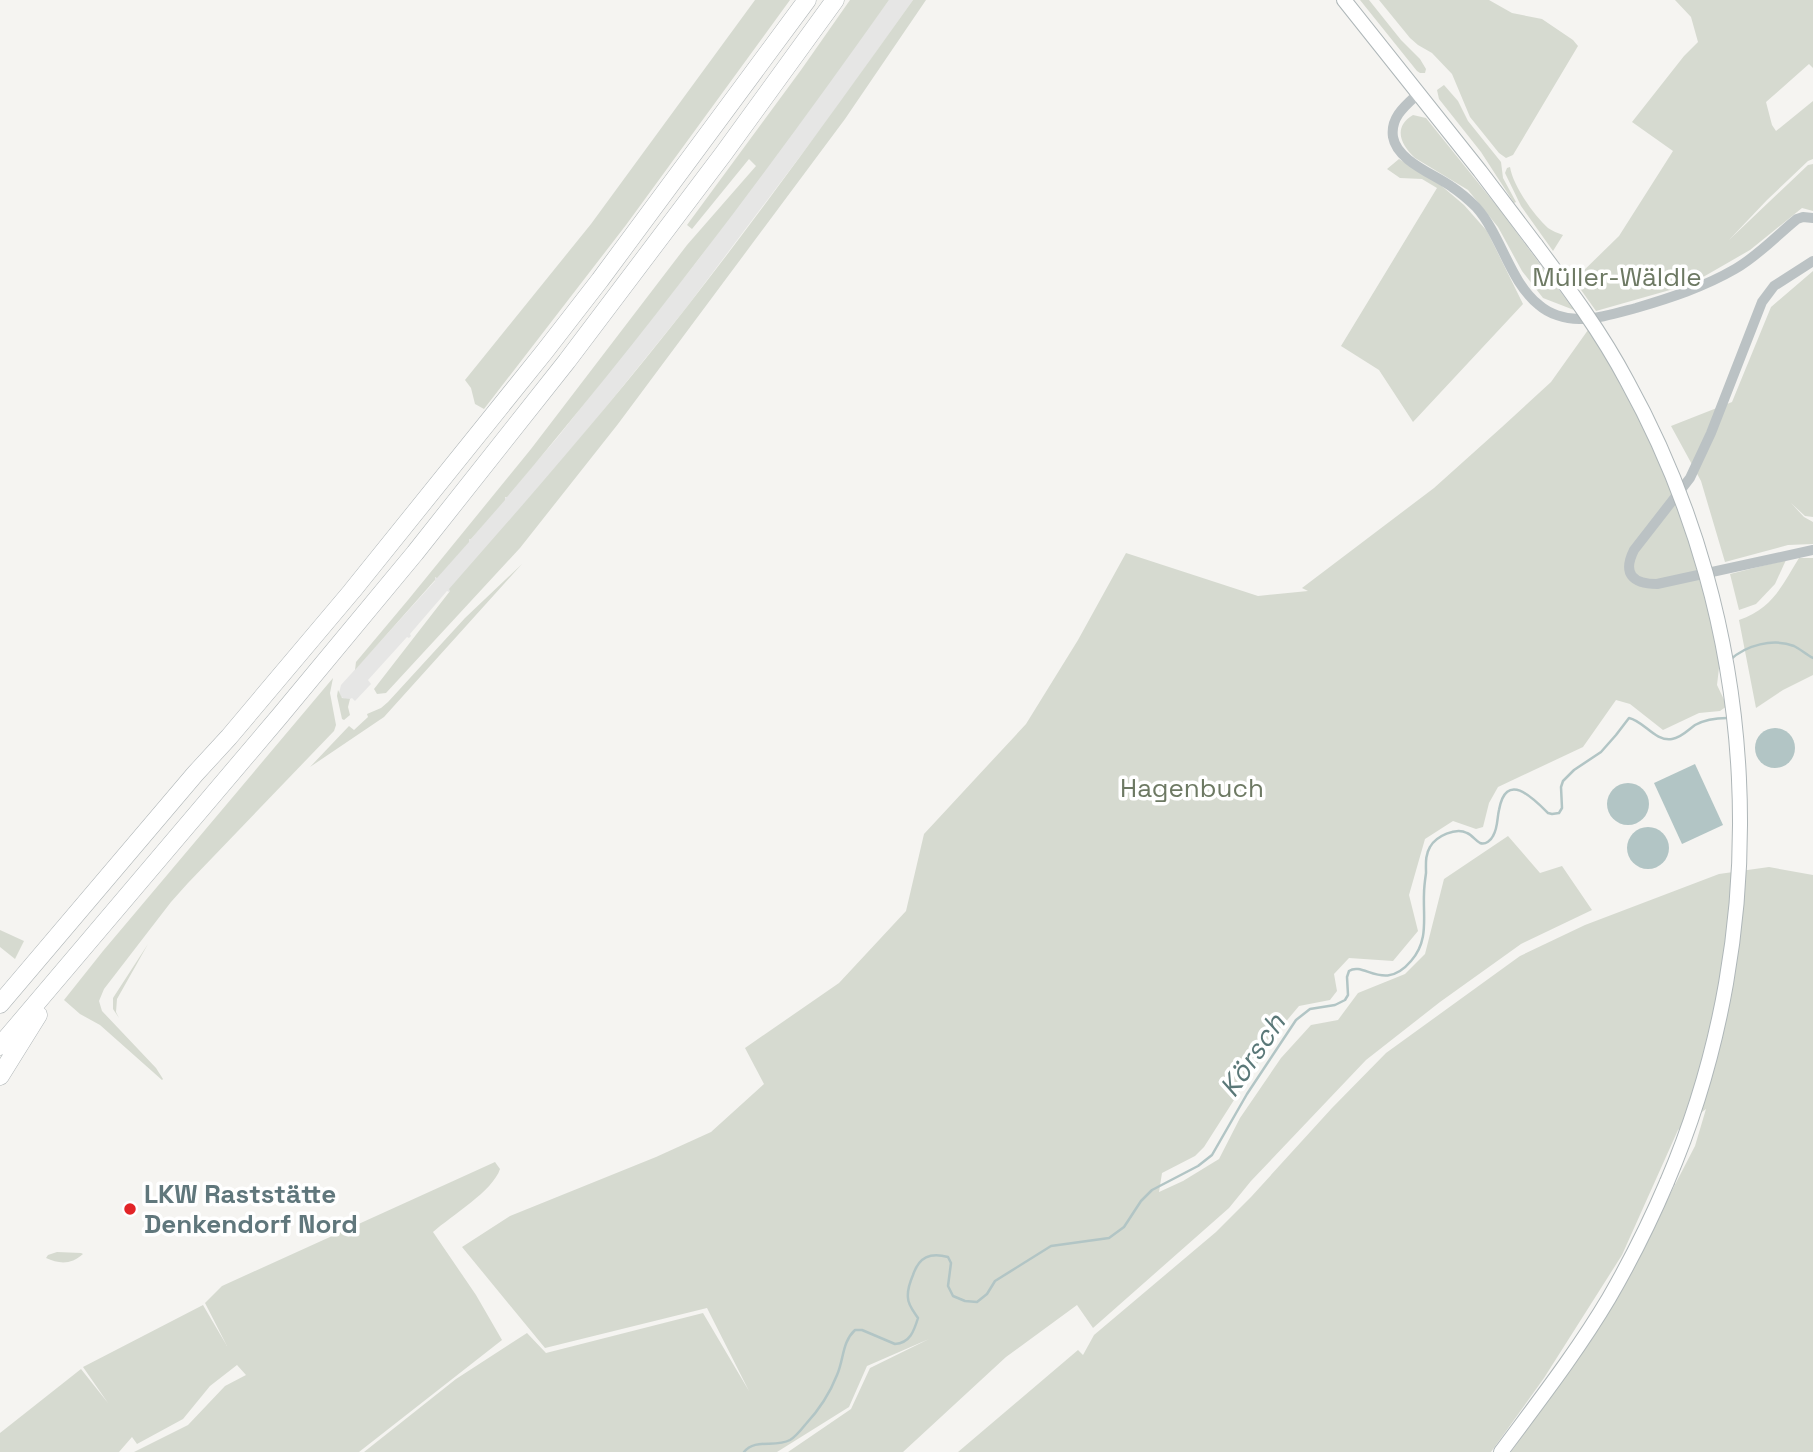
<svg xmlns="http://www.w3.org/2000/svg" width="1813" height="1452" viewBox="0 0 1813 1452" font-family="'Space Grotesk',sans-serif">
<style>
.built{fill:#e6e6e5}
.green{fill:#d6dad0}
.water{fill:#b2c5c5}
.lines{fill:none;stroke-linecap:round;stroke-linejoin:round}
.stream{stroke:#b2c5c5;stroke-width:2.5}
.secondary-casing{stroke:#aeb6b8;stroke-width:16}
.motorway-casing{stroke:#afb5b7;stroke-width:19}
.minor{stroke:#bbc2c4;stroke-width:10}
.secondary{stroke:#fff;stroke-width:14}
.motorway{stroke:#fff;stroke-width:18}
.secondary-bridge-casing{stroke:#aeb6b8;stroke-width:16;stroke-linecap:butt}
.secondary-bridge{stroke:#fff;stroke-width:14}
.poi-dot{fill:#e22427;stroke:#fff;stroke-width:2.5}
.labels{text-anchor:middle;stroke-width:7;stroke-linejoin:round;paint-order:stroke}
.park-label{font-size:26px;fill:#6d7963;stroke:#fff}
.poi-label{font-size:26px;font-weight:bold;fill:#60777c;stroke:#fff;text-anchor:start}
.water-label{font-size:28px;font-style:italic;fill:#5a7878;stroke:#fff}
</style>
<rect width="100%" height="100%" fill="#f5f4f1"/>
<polygon class="built" points="889,0 913,0 835,110 686,308 602,412 515,516 450,589 451,590 449,592 447,591 410,634 411,636 409,638 407,637 368,680 371,684 355,701 352,698 348,700 341,697 339,693 341,685 435,581 434,579 468,542 469,538 471,539 504,500 504,499 557,438 698,260"/>
<g class="green">
<polygon points="755,0 790,0 626,225 484,409 475,404 471,388 465,380 591,224"/>
<path d="M850 0H889C768 171 642 338 507 497H505V500L471 539H469V542L437 578 435 577V580L355 670 356 662 408 600 531 449 687 245 756 166 749 159 692 229 687 225 801 70Z"/>
<path d="M913 0H926L845 119 618 424 520 548 386 693 377 694 374 689 450 591 449 589C530 497 610 405 686 308 764 208 839 104 913 0Z"/>
<polygon points="1360,0 1369,0 1401,40 1420,59 1426,69 1425,73 1420,73 1417,71"/>
<polygon points="1379,0 1489,0 1512,13 1542,19 1573,40 1578,46 1513,155 1506,158 1499,153 1470,117 1452,74 1432,53 1418,45 1410,38"/>
<polygon points="1675,0 1813,0 1813,68 1809,64 1766,102 1772,125 1776,131 1813,101 1813,159 1808,161 1767,200 1729,240 1808,165 1813,164 1813,211 1802,208 1750,250 1691,284 1596,311 1574,280 1619,236 1673,151 1632,122 1684,56 1698,42 1691,17"/>
<polygon points="1444,85 1458,101 1468,121 1501,162 1503,178 1516,202 1514,203 1481,152 1439,99 1437,90"/>
<path d="M1413 115 1426 118 1500 210 1574 310 1543 298 1522 271 1498 227 1468 190 1415 158C1400 144 1393 127 1413 115Z"/>
<polygon points="1399,159 1437,182 1464,205 1487,231 1523,304 1413,422 1379,370 1341,346 1437,188 1422,179 1400,178 1387,169"/>
<path d="M1510 167C1513 186 1534 215 1548 228 1552 231 1558 233 1563 235L1553 251 1521 206 1505 173 1507 168Z"/>
<polygon points="1813,271 1813,517 1805,516 1791,503 1804,517 1813,522 1813,544 1788,545 1725,562 1701,481 1671,426 1732,402 1771,307"/>
<polygon points="1588,330 1626,388 1659,455 1711,597 1725,653 1719,668 1717,685 1727,706 1720,711 1699,713 1663,730 1630,704 1616,700 1583,747 1498,787 1489,803 1483,827 1476,829 1453,821 1425,839 1409,895 1418,931 1393,961 1349,958 1334,974 1337,991 1330,1000 1299,1006 1278,1031 1204,1147 1195,1156 1162,1173 1159,1192 1183,1181 1219,1159 1240,1118 1281,1058 1311,1025 1338,1020 1358,993 1405,974 1425,954 1444,879 1508,836 1540,873 1562,866 1592,910 1521,944 1440,1002 1366,1060 1251,1181 1229,1208 1093,1328 1077,1305 1006,1357 903,1452 788,1452 851,1409 870,1368 929,1339 867,1366 849,1407 777,1452 364,1452 456,1379 527,1333 546,1353 703,1313 749,1391 707,1308 545,1348 462,1247 510,1216 656,1157 711,1132 764,1084 745,1048 839,983 906,911 924,834 1026,724 1078,640 1126,553 1258,596 1308,591 1302,588 1434,488 1502,427 1551,382"/>
<path d="M1799 558H1813V675L1783 690 1756 708 1739 620C1773 608 1781 587 1799 558Z"/>
<polygon points="1786,560 1775,584 1756,604 1739,610 1730,574"/>
<polygon points="522,564 384,717 310,767 349,726 354,730 368,717 367,714 381,708 388,702 465,618"/>
<polygon points="333,678 330,693 336,725 334,731 188,883 171,902 104,989 99,1001 102,1011 156,1068 163,1079 162,1080 100,1025 80,1014 64,1000 103,951"/>
<polygon points="338,690 342,698 350,699 348,707 350,715 344,720 342,719 337,696"/>
<polygon points="1769,867 1813,875 1813,1452 1511,1452 1552,1393 1620,1291 1695,1146 1706,1109 1678,1130 1622,1255 1544,1378 1491,1452 958,1452 1078,1350 1083,1355 1094,1335 1216,1232 1251,1197 1332,1108 1386,1053 1520,956 1585,925 1719,874"/>
<polygon points="0,930 24,941 15,959 0,947"/>
<polygon points="148,944 117,999 116,1012 119,1018 113,1009 113,998"/>
<path d="M495 1162 500 1169C493 1191 451 1216 433 1232L476 1295 502 1340 359 1452H134L188 1425 225 1386 246 1375 237 1365 210 1386 183 1419 137 1444 132 1437 119 1452H0V1433L81 1369 108 1403 83 1367 203 1305 227 1346 205 1303 222 1286Z"/>
<path d="M57 1252 81 1253 83 1254C71 1265 59 1264 46 1258L48 1255Z"/>
</g>
<g class="water">
<circle cx="1775" cy="748" r="20"/>
<polygon points="1695,764 1723,825 1682,844 1654,783"/>
<circle cx="1628" cy="804" r="21"/>
<circle cx="1648" cy="848" r="21"/>
</g>
<g class="lines">
<g class="stream">
<path d="M1730 660C1746 645 1773 638 1794 646 1800 649 1807 655 1813 658"/>
<path d="M744 1452C755 1438 775 1448 790 1440 795 1437 801 1430 805 1425 819 1410 830 1393 837 1375 844 1359 842 1342 855 1330H862L895 1344C910 1343 914 1331 918 1318 914 1312 908 1305 908 1298 907 1290 910 1282 913 1275 919 1257 930 1252 948 1257L951 1263 948 1286 953 1296 965 1301 977 1302 987 1294 995 1281 1051 1246 1109 1238 1124 1227 1141 1201 1152 1190 1198 1166 1212 1155 1247 1094 1296 1020 1310 1009 1335 1005 1345 1000 1348 995 1347 977 1349 971C1364 961 1384 993 1411 961 1429 941 1423 918 1424 894 1424 887 1425 880 1426 873 1426 864 1425 855 1430 847 1436 836 1456 827 1467 833 1472 835 1476 841 1480 843 1486 845 1491 840 1493 836 1498 828 1497 818 1499 810 1506 770 1533 798 1548 813L1552 814 1559 813 1562 808 1561 787 1563 781 1574 770 1601 752 1616 735 1629 718C1644 721 1655 742 1672 739 1681 738 1688 730 1695 725 1706 719 1716 718 1727 718"/>
</g>
<defs>
<g id="secondary">
<polyline points="1344,0 1480,171 1536,245"/>
<path d="M1501 1452C1538 1402 1577 1352 1609 1298 1631 1260 1650 1222 1667 1182"/>
</g>
<g id="motorway">
<polyline points="0,1004 195,774 229,737 352,591 545,351 600,280 807,0"/>
<polyline points="0,1046 279,717 415,553 567,361 724,153 835,0"/>
<polyline points="0,1076 38,1015"/>
</g>
</defs>
<use href="#secondary" class="secondary-casing"/>
<use href="#motorway" class="motorway-casing"/>
<g class="minor">
<path d="M1419 93C1406 105 1390 117 1393 137 1397 161 1434 174 1452 187 1461 193 1469 200 1476 207 1502 236 1509 281 1539 305 1549 314 1565 319 1579 319 1598 319 1617 313 1636 308 1670 298 1704 287 1735 269 1758 256 1776 236 1797 219L1803 217 1813 218"/>
<path d="M1813 261 1774 286 1762 302 1711 433 1690 478 1634 550C1622 574 1633 584 1657 584L1813 550"/>
</g>
<use href="#secondary" class="secondary"/>
<use href="#motorway" class="motorway"/>
<defs>
<path id="secondary-bridge" d="M1536 245C1569 289 1601 332 1627 381 1762 625 1777 925 1667 1182"/>
</defs>
<use href="#secondary-bridge" class="secondary-bridge-casing"/>
<use href="#secondary-bridge" class="secondary-bridge"/>
</g>
<circle class="poi-dot" cx="130" cy="1209" r="7"/>
<g class="labels">
<g class="park-label">
<text x="1617" y="286">Müller-Wäldle</text>
<text x="1192" y="797">Hagenbuch</text>
</g>
<g class="poi-label">
<text x="144" y="1203">LKW Raststätte<tspan x="144" dy="30">Denkendorf Nord</tspan></text>
</g>
<g class="water-label">
<text transform="translate(1252 1055) rotate(-56)" y="10">Körsch</text>
</g>
</g>
</svg>
